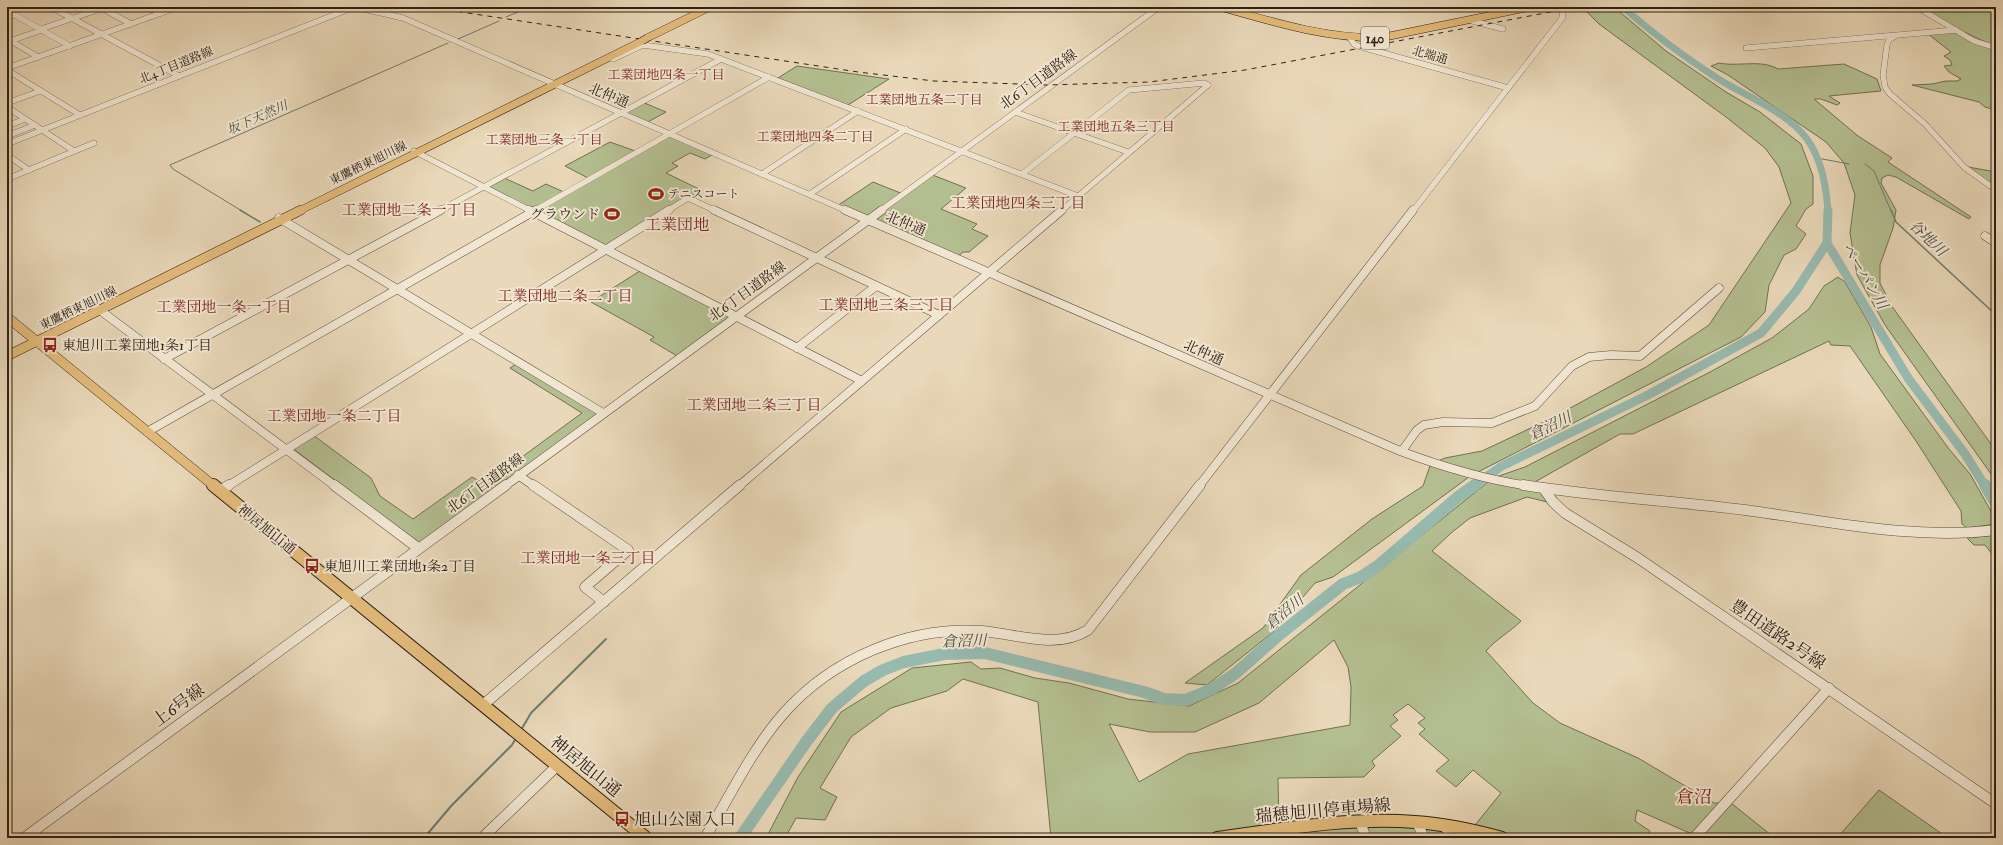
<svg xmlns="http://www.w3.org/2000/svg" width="2003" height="845" viewBox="0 0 2003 845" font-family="'IM FELL Double Pica','Noto Serif JP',serif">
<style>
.green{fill:#b4bf91;stroke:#727052;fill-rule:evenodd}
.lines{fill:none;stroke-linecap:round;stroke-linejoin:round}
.stream-far2{stroke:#6d7c71;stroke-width:1}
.stream-far1{stroke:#6d7c71;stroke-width:1.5}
.stream{stroke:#6d7c71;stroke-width:2}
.river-far2{stroke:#97baaf;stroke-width:7}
.river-far1{stroke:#97baaf;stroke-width:9}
.river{stroke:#97baaf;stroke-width:12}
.minor-far2-casing{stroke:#5e4e3c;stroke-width:6}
.minor-far1-casing{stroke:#5e4e3c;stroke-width:9}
.minor-casing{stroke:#5e4e3c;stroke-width:11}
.major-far2-casing{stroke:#2f2013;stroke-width:8}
.major-far1-casing{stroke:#2f2013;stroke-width:10}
.major-casing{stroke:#2f2013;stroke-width:14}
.minor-far2{stroke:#f1e6d2;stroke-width:5.5}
.minor-far1{stroke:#f1e6d2;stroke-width:8}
.minor{stroke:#f1e6d2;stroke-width:10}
.major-far2{stroke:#e4bc7c;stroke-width:7}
.major-far1{stroke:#e4bc7c;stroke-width:9}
.major{stroke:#e4bc7c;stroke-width:12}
.rail{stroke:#2f2013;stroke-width:1;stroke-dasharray:5 5;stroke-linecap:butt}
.major-bridge-casing{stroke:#2f2013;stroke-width:8;stroke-linecap:butt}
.major-bridge{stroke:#e4bc7c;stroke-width:7}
.labels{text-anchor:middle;stroke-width:4;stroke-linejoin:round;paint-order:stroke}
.far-street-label{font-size:12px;fill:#2f2013;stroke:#f1e6d2}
.far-poi-label{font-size:12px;fill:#2f2013;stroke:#f1e6d2;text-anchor:start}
.shield{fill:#f1e6d2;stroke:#695b4c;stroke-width:1}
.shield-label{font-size:13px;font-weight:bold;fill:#2f2013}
.far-neighbourhood-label{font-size:13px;fill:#7a1f14;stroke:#f1e6d2}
.far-water-label{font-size:13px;font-style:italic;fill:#4e4e42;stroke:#f1e6d2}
.street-label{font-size:14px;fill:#2f2013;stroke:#f1e6d2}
.poi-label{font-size:14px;fill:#2f2013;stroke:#f1e6d2;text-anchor:start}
.neighbourhood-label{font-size:15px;fill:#7a1f14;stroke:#f1e6d2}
.water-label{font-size:15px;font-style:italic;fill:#4e4e42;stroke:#f1e6d2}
.quarter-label{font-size:16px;fill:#7a1f14;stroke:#f1e6d2}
.near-street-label{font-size:17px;fill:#2f2013;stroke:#f1e6d2}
.near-poi-label{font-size:17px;fill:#2f2013;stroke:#f1e6d2;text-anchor:start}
.near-neighbourhood-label{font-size:18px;fill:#7a1f14;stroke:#f1e6d2}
</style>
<rect width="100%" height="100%" fill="#e9d8b9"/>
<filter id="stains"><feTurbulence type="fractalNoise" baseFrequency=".005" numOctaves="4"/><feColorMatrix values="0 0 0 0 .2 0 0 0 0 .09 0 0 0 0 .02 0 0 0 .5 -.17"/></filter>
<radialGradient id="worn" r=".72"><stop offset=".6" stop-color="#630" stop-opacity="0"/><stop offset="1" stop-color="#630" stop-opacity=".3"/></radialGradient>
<g class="green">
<polygon points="1592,7 1614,7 1666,51 1726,92 1760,112 1801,144 1813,176 1813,204 1806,209 1796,226 1806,234 1796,249 1784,255 1769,285 1765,312 1741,337 1478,472 1438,461 1445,458 1482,451 1548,420 1646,367 1709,325 1791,203 1779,167 1765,148 1726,117 1599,24 1585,10"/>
<polygon points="1919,7 1996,7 1992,9 1996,10 1996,47 1958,29"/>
<polygon points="1953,32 1996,50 1996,110 1985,107 1979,102 1912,85 1932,84 1946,81 1957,81 1961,79 1949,72 1944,66 1952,65 1950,60 1944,56 1951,52 1928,34"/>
<path d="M1719 63C1738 67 1761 59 1778 69L1844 64 1877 79 1881 91 1829 96 1840 103 1837 105 1821 99H1814L1858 136 1892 158 1888 162 1971 217 1969 219 1896 177 1888 175 1882 178 1881 183 1896 210 1893 228 1880 265V283L1891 305 1996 451V481L1885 325 1857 275 1850 233 1855 195 1844 163 1826 142 1728 75 1711 66Z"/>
<polygon points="797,66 889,79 848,105 778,78"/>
<polygon points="642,102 666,112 646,123 621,113"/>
<polygon points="670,134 715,153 705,159 690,153 672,163 678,166 666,173 701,190 615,244 602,247 485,188 502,177 533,191 546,184 566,193 590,179 565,166 610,142 638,152"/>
<polygon points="1968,167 1996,172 1996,187"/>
<polygon points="930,174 966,188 941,209 977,224 972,229 988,236 969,252 963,252 956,258 837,206 873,182 903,194"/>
<polygon points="643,269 735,316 679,357 650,340 654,337 591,302"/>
<polygon points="1838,277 1845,282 1871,327 1880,354 1949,449 1970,474 1996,520 1996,524 1967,528 1962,524 1961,511 1916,441 1850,346 1831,345 1829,341 1633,434 1620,434 1533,483 1496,477 1525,467 1710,372 1772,338 1809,309 1824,286"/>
<polygon points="516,364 599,413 419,543 292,448 313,435 371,478 380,496 413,519 472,477 485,484 582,413 510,368"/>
<polygon points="1433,464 1469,477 1333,577 1315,583 1272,633 1207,685 1185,683 1263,628 1301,575 1372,519 1423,486 1430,466"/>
<path d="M1488 482 1542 492 1547 502 1527 497 1470 518 1451 533 1432 551 1521 621C1510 632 1496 639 1486 651L1533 703 1560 723 1638 758 1714 803H1731L1771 835 1764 838H1701L1637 810 1635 821 1650 831 1648 838H1500L1471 830 1501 793 1473 770 1456 787 1436 771 1449 760 1419 734 1425 729 1418 723 1425 718 1408 704 1393 715 1398 720 1390 726 1401 736 1372 761 1375 766 1364 777 1278 778 1279 831 1216 838H1051L1038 702 963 679 947 691 891 708 851 737 820 788 837 797 825 820 796 818 785 838H766L798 777 841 712 912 668 971 662 981 669 1000 668 1035 678 1069 683 1128 699 1189 706 1238 683ZM1334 640 1348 667 1351 687 1350 725 1188 754 1139 782 1109 724 1150 732H1195L1259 703Z"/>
<polygon points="1996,535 1996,559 1985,545 1974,545 1967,538"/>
<polygon points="1879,790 1948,838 1837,838"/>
<polygon points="1360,822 1444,825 1452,838 1292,838 1290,829"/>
</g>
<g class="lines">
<g class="stream-far2">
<polyline points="506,17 530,7"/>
<polyline points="458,39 499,21"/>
<polyline points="1817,158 1849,164"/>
<polyline points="1865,164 1874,171 1891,211"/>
<polyline points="242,211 173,169 170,165 448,43"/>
</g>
<g class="stream-far1">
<polyline points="240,210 260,222"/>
<polyline points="1891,210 1896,222 1996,315"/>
</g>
<g class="stream">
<polyline points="521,730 531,713 606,639"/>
<polyline points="424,838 452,805 512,745 516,738"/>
</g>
<path class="river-far2" d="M1623 7C1653 34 1686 58 1720 80 1748 97 1787 112 1807 139 1822 160 1826 186 1828 211"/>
<g class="river-far1">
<polyline points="1828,210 1827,243 1908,378 1965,454 1985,486"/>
<polyline points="1473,486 1502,466 1648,395 1761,333 1796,291 1827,243"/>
</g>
<g class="river">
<polyline points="1985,485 1996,503"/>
<polyline points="740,838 806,742 832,708 864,681 883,670 904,662 944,654 985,653 1144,692 1164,699 1186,700 1212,689 1236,673 1280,634 1343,584 1361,577 1379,565 1458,497 1475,485"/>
</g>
<defs>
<g id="minor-far2">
<polyline points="51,7 179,76"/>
<polyline points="100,7 131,24"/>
<polyline points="148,7 160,13"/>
<polyline points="355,7 403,18 847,211"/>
<polyline points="1917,7 1974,41 1996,48"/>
<polyline points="7,18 15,15 70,46"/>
<polyline points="1469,20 1503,29"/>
<polyline points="41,29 106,7"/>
<polyline points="1895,36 1889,40 1887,45 1883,75 1885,87 1890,94 1925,124 1964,167 1996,190"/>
<polyline points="1350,38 1354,44 1358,46 1508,88"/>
<polyline points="8,39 38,57"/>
<polyline points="7,42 42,30"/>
<polyline points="1746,48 1956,30"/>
<polyline points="613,59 643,45 708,54 1078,196"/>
<polyline points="7,68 178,7"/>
<polyline points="7,70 80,115"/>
<polyline points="7,103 40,91"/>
<polyline points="7,107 74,151"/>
<polyline points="1015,112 1128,152"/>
<polyline points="7,126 25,119"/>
<polyline points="7,136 35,125"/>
<polyline points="7,144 354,7"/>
<polyline points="414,151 531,211"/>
<polyline points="7,155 29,170"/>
<polyline points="762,174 858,111"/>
<polyline points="1022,174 1129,90 1204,83 1208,85"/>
<polyline points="7,179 94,143"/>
<polyline points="810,194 906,129"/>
<polyline points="439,211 721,59"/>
<polyline points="534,211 769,77"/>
<polyline points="667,211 688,198 716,211"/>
<polyline points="880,211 1159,7"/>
<polyline points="1061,211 1208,85"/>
<polyline points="1413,211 1563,17 1561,7"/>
</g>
<g id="minor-far1">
<polyline points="529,210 862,381"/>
<polyline points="714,210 939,315"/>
<path d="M845 210 1400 451C1443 467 1485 480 1530 486"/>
<polyline points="279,218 603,413"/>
<polyline points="1985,236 1996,243"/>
<polyline points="97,308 335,486"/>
<polyline points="797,348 876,286"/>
<polyline points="164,359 441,210"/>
<polyline points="147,432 536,210"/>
<polyline points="1402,451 1417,430 1424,425 1443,422 1492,423 1535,406 1572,366 1589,357 1611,355 1640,356 1719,288"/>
<polyline points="518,475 534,486"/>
<polyline points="228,486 669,210"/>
<polyline points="505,486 882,210"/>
<polyline points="739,486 1062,210"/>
<polyline points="1199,486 1413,210"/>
</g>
<g id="minor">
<polyline points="334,485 418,548"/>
<polyline points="533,485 628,550 585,587 604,602"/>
<path d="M1523 485C1599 497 1676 501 1752 511 1833 522 1914 540 1996 530"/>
<polyline points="1544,489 1553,502 1565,513 1638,558 1996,804"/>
<polyline points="220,491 229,485"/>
<polyline points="483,705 740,485"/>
<polyline points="1360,822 1366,838"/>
<polyline points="1417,822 1424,838"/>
<polyline points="1444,825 1452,838"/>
<polyline points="1290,829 1292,838"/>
<polyline points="24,838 506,485"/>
<polyline points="482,838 557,766"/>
<path d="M705 838C730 796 752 749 784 713 833 658 909 626 982 631 1017 634 1056 650 1088 630L1200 485"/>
<polyline points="1694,838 1829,688"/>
</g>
<g id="major-far2">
<path d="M1220 7C1273 22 1324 38 1380 38L1531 7"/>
<polyline points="647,38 710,7"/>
<polyline points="299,211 642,41"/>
</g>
<g id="major-far1">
<polyline points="7,317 214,486"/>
<polyline points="7,356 301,210"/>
</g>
<g id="major">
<polyline points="213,485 646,838"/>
<path d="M1217 838C1282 829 1349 817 1415 822 1445 824 1473 830 1502 838"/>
</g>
</defs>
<use href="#minor-far2" class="minor-far2-casing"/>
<use href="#minor-far1" class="minor-far1-casing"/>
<use href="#minor" class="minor-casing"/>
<use href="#major-far2" class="major-far2-casing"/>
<use href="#major-far1" class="major-far1-casing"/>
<use href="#major" class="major-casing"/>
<use href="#minor-far2" class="minor-far2"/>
<use href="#minor-far1" class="minor-far1"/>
<use href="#minor" class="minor"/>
<use href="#major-far2" class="major-far2"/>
<use href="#major-far1" class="major-far1"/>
<use href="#major" class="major"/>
<polyline class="rail" points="428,7 858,72 934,81 1047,85 1149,82 1245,70 1577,7"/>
<defs>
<polyline id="major-bridge" points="642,41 647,38"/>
</defs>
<use href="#major-bridge" class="major-bridge-casing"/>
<use href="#major-bridge" class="major-bridge"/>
</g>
<defs>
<symbol id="stadium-bare" viewBox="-9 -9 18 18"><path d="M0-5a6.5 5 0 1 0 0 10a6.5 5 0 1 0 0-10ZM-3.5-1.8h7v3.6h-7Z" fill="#8f2418" stroke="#f1e6d2" stroke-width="2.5" paint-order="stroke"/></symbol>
<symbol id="bus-bare" viewBox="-9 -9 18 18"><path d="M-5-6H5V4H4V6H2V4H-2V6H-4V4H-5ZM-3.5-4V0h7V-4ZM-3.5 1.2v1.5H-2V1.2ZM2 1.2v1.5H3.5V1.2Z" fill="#8f2418" stroke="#f1e6d2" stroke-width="2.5" paint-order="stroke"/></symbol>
</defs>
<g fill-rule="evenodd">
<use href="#stadium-bare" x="645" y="183" width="22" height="22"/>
<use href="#stadium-bare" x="601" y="203" width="22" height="22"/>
<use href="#bus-bare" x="39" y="334" width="22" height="22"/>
<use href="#bus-bare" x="301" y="555" width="22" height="22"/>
<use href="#bus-bare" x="611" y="808" width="22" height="22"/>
</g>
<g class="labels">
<g class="far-street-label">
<text transform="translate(1430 55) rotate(16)" y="4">北端通</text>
<text transform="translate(176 65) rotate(-22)" y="4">北4丁目道路線</text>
<text transform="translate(368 163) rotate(-26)" y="4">東鷹栖東旭川線</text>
<text transform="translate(78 308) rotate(-26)" y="4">東鷹栖東旭川線</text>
</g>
<g class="far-poi-label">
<text x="668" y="198">テニスコート</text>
</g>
<rect class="shield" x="1361" y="27" width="28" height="22" rx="3"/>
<g class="shield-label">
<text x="1375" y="43">140</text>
</g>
<g class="far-neighbourhood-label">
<text x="666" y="79">工業団地四条一丁目</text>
<text x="924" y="104">工業団地五条二丁目</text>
<text x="1116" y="131">工業団地五条三丁目</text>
<text x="815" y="141">工業団地四条二丁目</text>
<text x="544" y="144">工業団地三条一丁目</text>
</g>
<g class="far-water-label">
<text transform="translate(257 117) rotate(-24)" y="5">坂下天然川</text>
</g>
<g class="street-label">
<text transform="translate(1038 79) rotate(-36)" y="5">北6丁目道路線</text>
<text transform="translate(609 95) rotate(23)" y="5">北仲通</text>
<text transform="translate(906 223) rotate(23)" y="5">北仲通</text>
<text transform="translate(747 291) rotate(-36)" y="5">北6丁目道路線</text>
<text transform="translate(1204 352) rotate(24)" y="5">北仲通</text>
<text transform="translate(485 483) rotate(-36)" y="5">北6丁目道路線</text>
<text transform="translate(267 529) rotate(39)" y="5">神居旭山通</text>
</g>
<g class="poi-label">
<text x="600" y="219" text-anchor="end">グラウンド</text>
<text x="62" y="350">東旭川工業団地1条1丁目</text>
<text x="324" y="571">東旭川工業団地1条2丁目</text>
</g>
<g class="neighbourhood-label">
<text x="1018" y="208">工業団地四条三丁目</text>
<text x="409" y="215">工業団地二条一丁目</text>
<text x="565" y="301">工業団地二条二丁目</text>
<text x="886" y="310">工業団地三条三丁目</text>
<text x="224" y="312">工業団地一条一丁目</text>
<text x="754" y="410">工業団地二条三丁目</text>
<text x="334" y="421">工業団地一条二丁目</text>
<text x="588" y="563">工業団地一条三丁目</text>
</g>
<g class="water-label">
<text transform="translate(1928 238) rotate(43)" y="5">谷地川</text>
<text transform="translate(1865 276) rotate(59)" y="5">ペーパン川</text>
<text transform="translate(1550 426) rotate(-26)" y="5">倉沼川</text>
<text transform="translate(1284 612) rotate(-39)" y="5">倉沼川</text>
<text transform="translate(964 641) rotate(-2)" y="5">倉沼川</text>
</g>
<g class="quarter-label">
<text x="677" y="230">工業団地</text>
</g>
<g class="near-street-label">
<text transform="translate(1778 634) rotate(34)" y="6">豊田道路2号線</text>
<text transform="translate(178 705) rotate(-36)" y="6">上6号線</text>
<text transform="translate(586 766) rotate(39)" y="6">神居旭山通</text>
<text transform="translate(1323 810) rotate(-5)" y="6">瑞穂旭川停車場線</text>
</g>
<g class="near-poi-label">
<text x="634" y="825">旭山公園入口</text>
</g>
<g class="near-neighbourhood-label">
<text x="1694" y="803">倉沼</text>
</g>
</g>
<rect width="2003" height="845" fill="none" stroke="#e9d8b9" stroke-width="24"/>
<rect x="8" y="8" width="1987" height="829" fill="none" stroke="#2f2013" stroke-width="2"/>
<rect x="12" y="12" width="1979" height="821" fill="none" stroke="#2f2013"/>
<rect width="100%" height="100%" filter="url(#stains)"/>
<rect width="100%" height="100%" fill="url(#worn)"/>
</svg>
